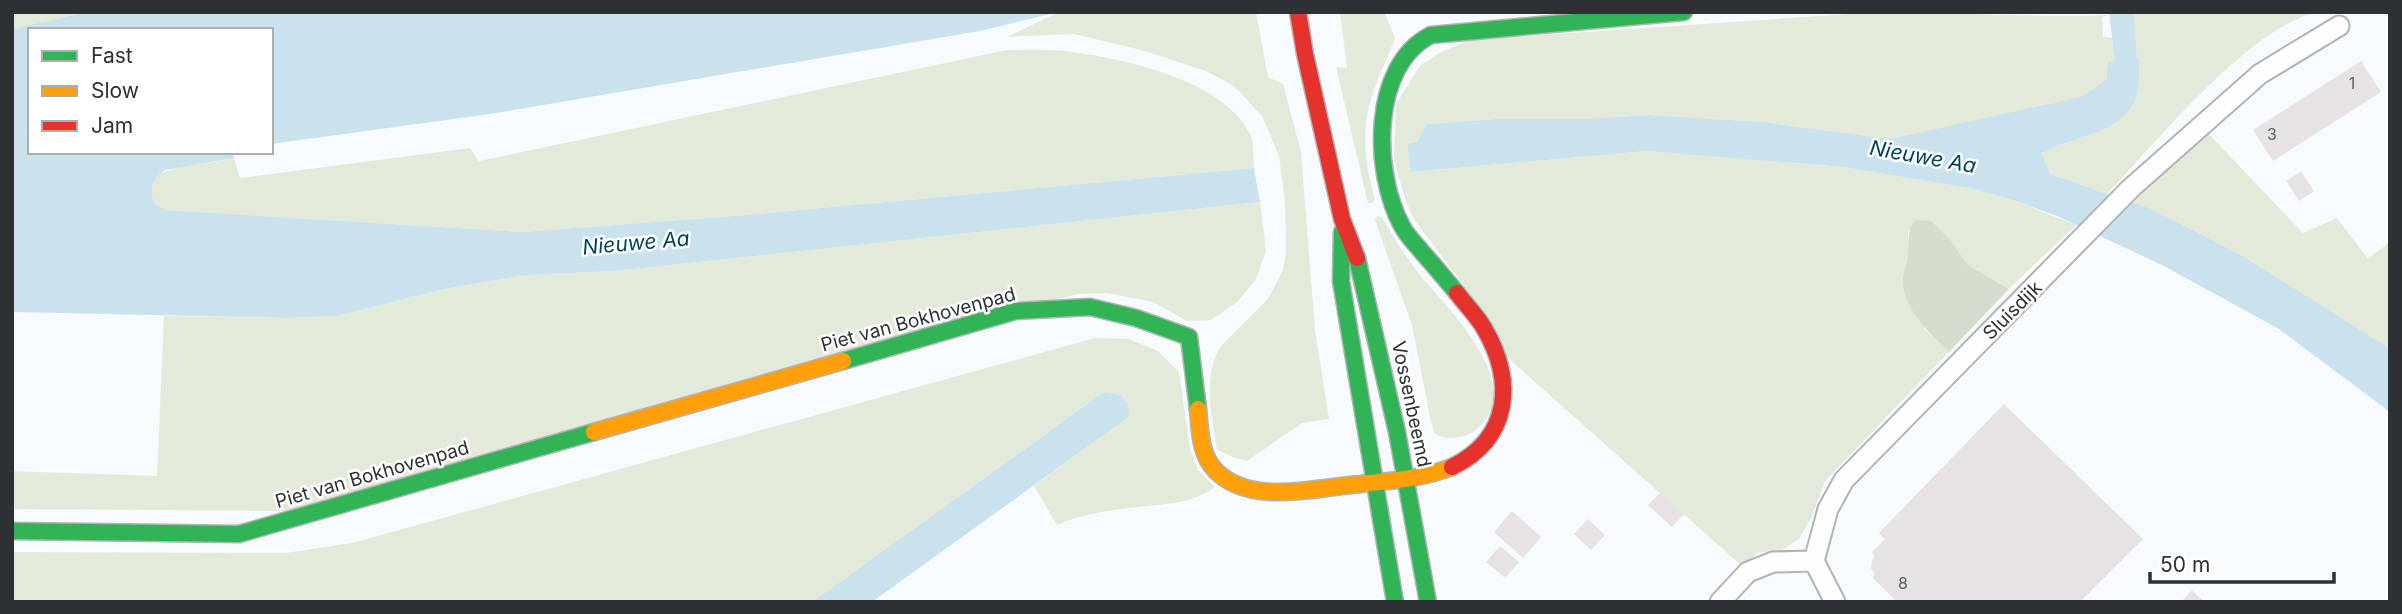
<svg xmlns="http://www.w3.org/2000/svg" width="2402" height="614" viewBox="0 0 2402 614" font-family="Inter,sans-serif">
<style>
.green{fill:#e4eada}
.forest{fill:#d6dccd}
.water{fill:#cae2ee}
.building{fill:#e6e2e5}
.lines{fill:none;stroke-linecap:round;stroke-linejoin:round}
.street-casing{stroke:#b0b4b6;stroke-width:23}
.fast-casing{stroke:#b0b4b6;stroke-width:19}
.slow-casing{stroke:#b0b4b6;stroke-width:19}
.jam-casing{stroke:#b0b4b6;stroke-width:19}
.street{stroke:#fefeff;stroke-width:19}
.fast{stroke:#30b455;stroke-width:16}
.slow{stroke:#ff9f0a;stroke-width:16}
.jam{stroke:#e5322d;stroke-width:16}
.labels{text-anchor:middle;stroke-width:5;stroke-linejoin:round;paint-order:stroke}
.number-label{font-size:16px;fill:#5e5f62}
.street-label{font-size:19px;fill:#2e3134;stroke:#fff}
.water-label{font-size:21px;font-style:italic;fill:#00425b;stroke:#fff}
</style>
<rect width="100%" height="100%" fill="#f8fbfd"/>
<g class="green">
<polygon points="12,12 87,12 12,29"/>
<path d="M1059 12H1256L1268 77 1283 84 1301 152 1315 330 1329 419 1302 423 1247 461 1235 458 1217 450C1212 416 1202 377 1221 346L1268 299 1283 270 1286 252 1285 202 1279 156 1262 116 1234 86 1206 71 1141 50 1074 34 1007 37Z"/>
<path d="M1340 12H1384L1395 37C1388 59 1375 81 1370 103 1361 135 1366 168 1375 199L1373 203H1368L1336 67 1347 68Z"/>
<path d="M1878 12C1955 12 2032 18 2109 15L2102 17 2103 37 2113 38 2115 60 2108 61 2106 80 2081 98 1888 139 1764 122 1649 115 1581 119H1496L1427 124 1417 142 1407 144 1411 172 1647 151 1752 158 1790 163 1843 167 1969 188 2013 200 2076 225 2009 289 1968 265 1951 241 1908 230V253L1903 281 1925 329 1949 352 1825 481 1812 516 1799 539 1782 550 1757 553 1743 567 1509 359 1466 288 1413 218 1404 196 1394 159 1396 104 1420 66 1439 53 1470 40Z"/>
<path d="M2321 12C2255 20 2154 145 2107 194L2050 174 2042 153C2072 136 2114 136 2133 103 2140 91 2139 72 2140 59L2137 58 2134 13Z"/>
<path d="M1007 50C1028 50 1051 49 1072 52 1126 59 1226 81 1251 136 1254 144 1253 158 1254 168L746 215 522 232 166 210 154 203C143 171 170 169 194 165 207 163 220 161 234 158L240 178 470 148 479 161Z"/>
<polygon points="2205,130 2303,233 2337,218 2368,259 2390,242 2390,349 2241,255 2154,210 2132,203"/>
<polygon points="1260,202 1266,251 1256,279 1237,302 1211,320 1187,321 1153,302 1108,293 1077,294 288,511 12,509 12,471 157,476 164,316 286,318 337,316 444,289 526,275 614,271"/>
<path d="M1377 216 1382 217C1393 237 1406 257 1420 275 1449 310 1529 386 1476 430 1466 438 1446 441 1435 434L1431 422 1412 325 1375 220Z"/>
<path d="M1095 338 1129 339 1158 351 1179 372 1190 449 1198 470 1215 487C1192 504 1165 504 1137 507 1110 510 1082 514 1057 525L1034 486 1130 415 1128 404 1121 395 1104 392 812 602H12V552L285 553 352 543Z"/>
</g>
<path class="forest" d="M1915 220 1931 221 1951 241 1968 265 2009 289 1949 352C1930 334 1901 307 1903 278 1904 269 1908 260 1908 251 1909 238 1907 231 1915 220Z"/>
<g class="water">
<path d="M87 12H1059L980 31 490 114 271 144V30H30V152H241L233 155 234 158 165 170C152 180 149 188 154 203L166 210 522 232 746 215 1254 168 1260 202 614 271 526 275 444 289 337 316 287 318 12 312V29Z"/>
<path d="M2109 12H2134L2137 58H2140C2139 72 2140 91 2134 103 2115 136 2072 136 2042 153L2050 174 2154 210 2241 255 2381 343 2390 349V412L2279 329 2162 265 2057 216 2013 200 1969 188 1843 167 1647 151 1411 172 1407 144 1417 142 1427 124 1496 119H1581L1649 115 1764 122 1889 139 2081 97 2106 80 2108 61 2115 60Z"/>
<polygon points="1104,392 1121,395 1128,404 1130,415 1123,421 872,602 812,602"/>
</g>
<g class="building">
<polygon points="2361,61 2381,92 2273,161 2253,130"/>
<polygon points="2301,171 2314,191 2299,201 2286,181"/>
<polygon points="2004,404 2143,539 2080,602 1897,602 1873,578 1875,573 1871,570 1872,560 1875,557 1872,552 1885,539 1879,533"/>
<polygon points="1660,493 1684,514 1672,527 1648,505"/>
<polygon points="1512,511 1541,537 1523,558 1494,532"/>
<polygon points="1588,519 1605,535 1591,550 1574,534"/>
<polygon points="1500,546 1519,562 1505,578 1486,562"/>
<polygon points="2192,590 2204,602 2181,602"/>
</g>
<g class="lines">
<defs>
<g id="street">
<polyline points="1814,561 1835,602"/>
<polyline points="1720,602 1748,572 1773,562 1814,561 1828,509 1844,480 2131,188 2260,74 2339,26"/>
</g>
<g id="fast">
<polyline points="1342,232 1341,281 1395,602"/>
<polyline points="1357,258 1397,432 1428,602"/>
<path d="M1457 293C1445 279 1434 265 1422 252 1415 243 1407 236 1402 226 1373 173 1370 66 1431 35L1684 12"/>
<polyline points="843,361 1016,311 1090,307 1136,318 1189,337 1198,409"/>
<polyline points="12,531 239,534 594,432"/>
</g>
<g id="slow">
<path d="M1198 409C1200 431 1200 454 1215 470 1249 505 1309 489 1351 485 1386 481 1418 480 1452 467"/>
<polyline points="594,432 843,361"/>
</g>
<g id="jam">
<polyline points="1298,12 1305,54 1342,219 1357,258"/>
<path d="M1452 467C1511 438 1515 381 1484 328 1477 316 1466 305 1457 293"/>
</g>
</defs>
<use href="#street" class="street-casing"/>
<use href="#fast" class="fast-casing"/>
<use href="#slow" class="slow-casing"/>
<use href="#jam" class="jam-casing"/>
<use href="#street" class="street"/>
<use href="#fast" class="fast"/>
<use href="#slow" class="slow"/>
<use href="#jam" class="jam"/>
</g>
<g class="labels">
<g class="number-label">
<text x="2352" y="89">1</text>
<text x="2272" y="140">3</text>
<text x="1903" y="589">8</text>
</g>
<g class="street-label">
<text transform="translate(2012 310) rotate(-45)" y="7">Sluisdijk</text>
<text transform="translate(918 319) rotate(-15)" y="7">Piet van Bokhovenpad</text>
<text transform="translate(1412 404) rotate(78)" y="7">Vossenbeemd</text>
<text transform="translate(372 474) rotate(-16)" y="7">Piet van Bokhovenpad</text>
</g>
<g class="water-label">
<text transform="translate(1923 157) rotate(10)" y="7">Nieuwe Aa</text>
<text transform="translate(636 243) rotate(-5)" y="7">Nieuwe Aa</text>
</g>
</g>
<rect width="2402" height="614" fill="none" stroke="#2e3134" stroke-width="28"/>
<rect x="28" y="28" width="245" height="126" fill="#ffffff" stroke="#abadae" stroke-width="2"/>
<rect x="42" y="51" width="35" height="10" fill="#30b455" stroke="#abadae" stroke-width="2"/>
<text x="91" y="63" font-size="21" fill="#2e3134">Fast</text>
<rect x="42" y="86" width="35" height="10" fill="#ff9f0a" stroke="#abadae" stroke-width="2"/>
<text x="91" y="98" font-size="21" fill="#2e3134">Slow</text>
<rect x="42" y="121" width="35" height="10" fill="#e5322d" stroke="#abadae" stroke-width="2"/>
<text x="91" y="133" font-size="21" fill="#2e3134">Jam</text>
<path d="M2150 572v10h184v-10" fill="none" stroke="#2e3134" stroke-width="3.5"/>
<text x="2160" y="572" font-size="21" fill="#2e3134" stroke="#ffffff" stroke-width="5" paint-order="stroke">50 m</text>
</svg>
